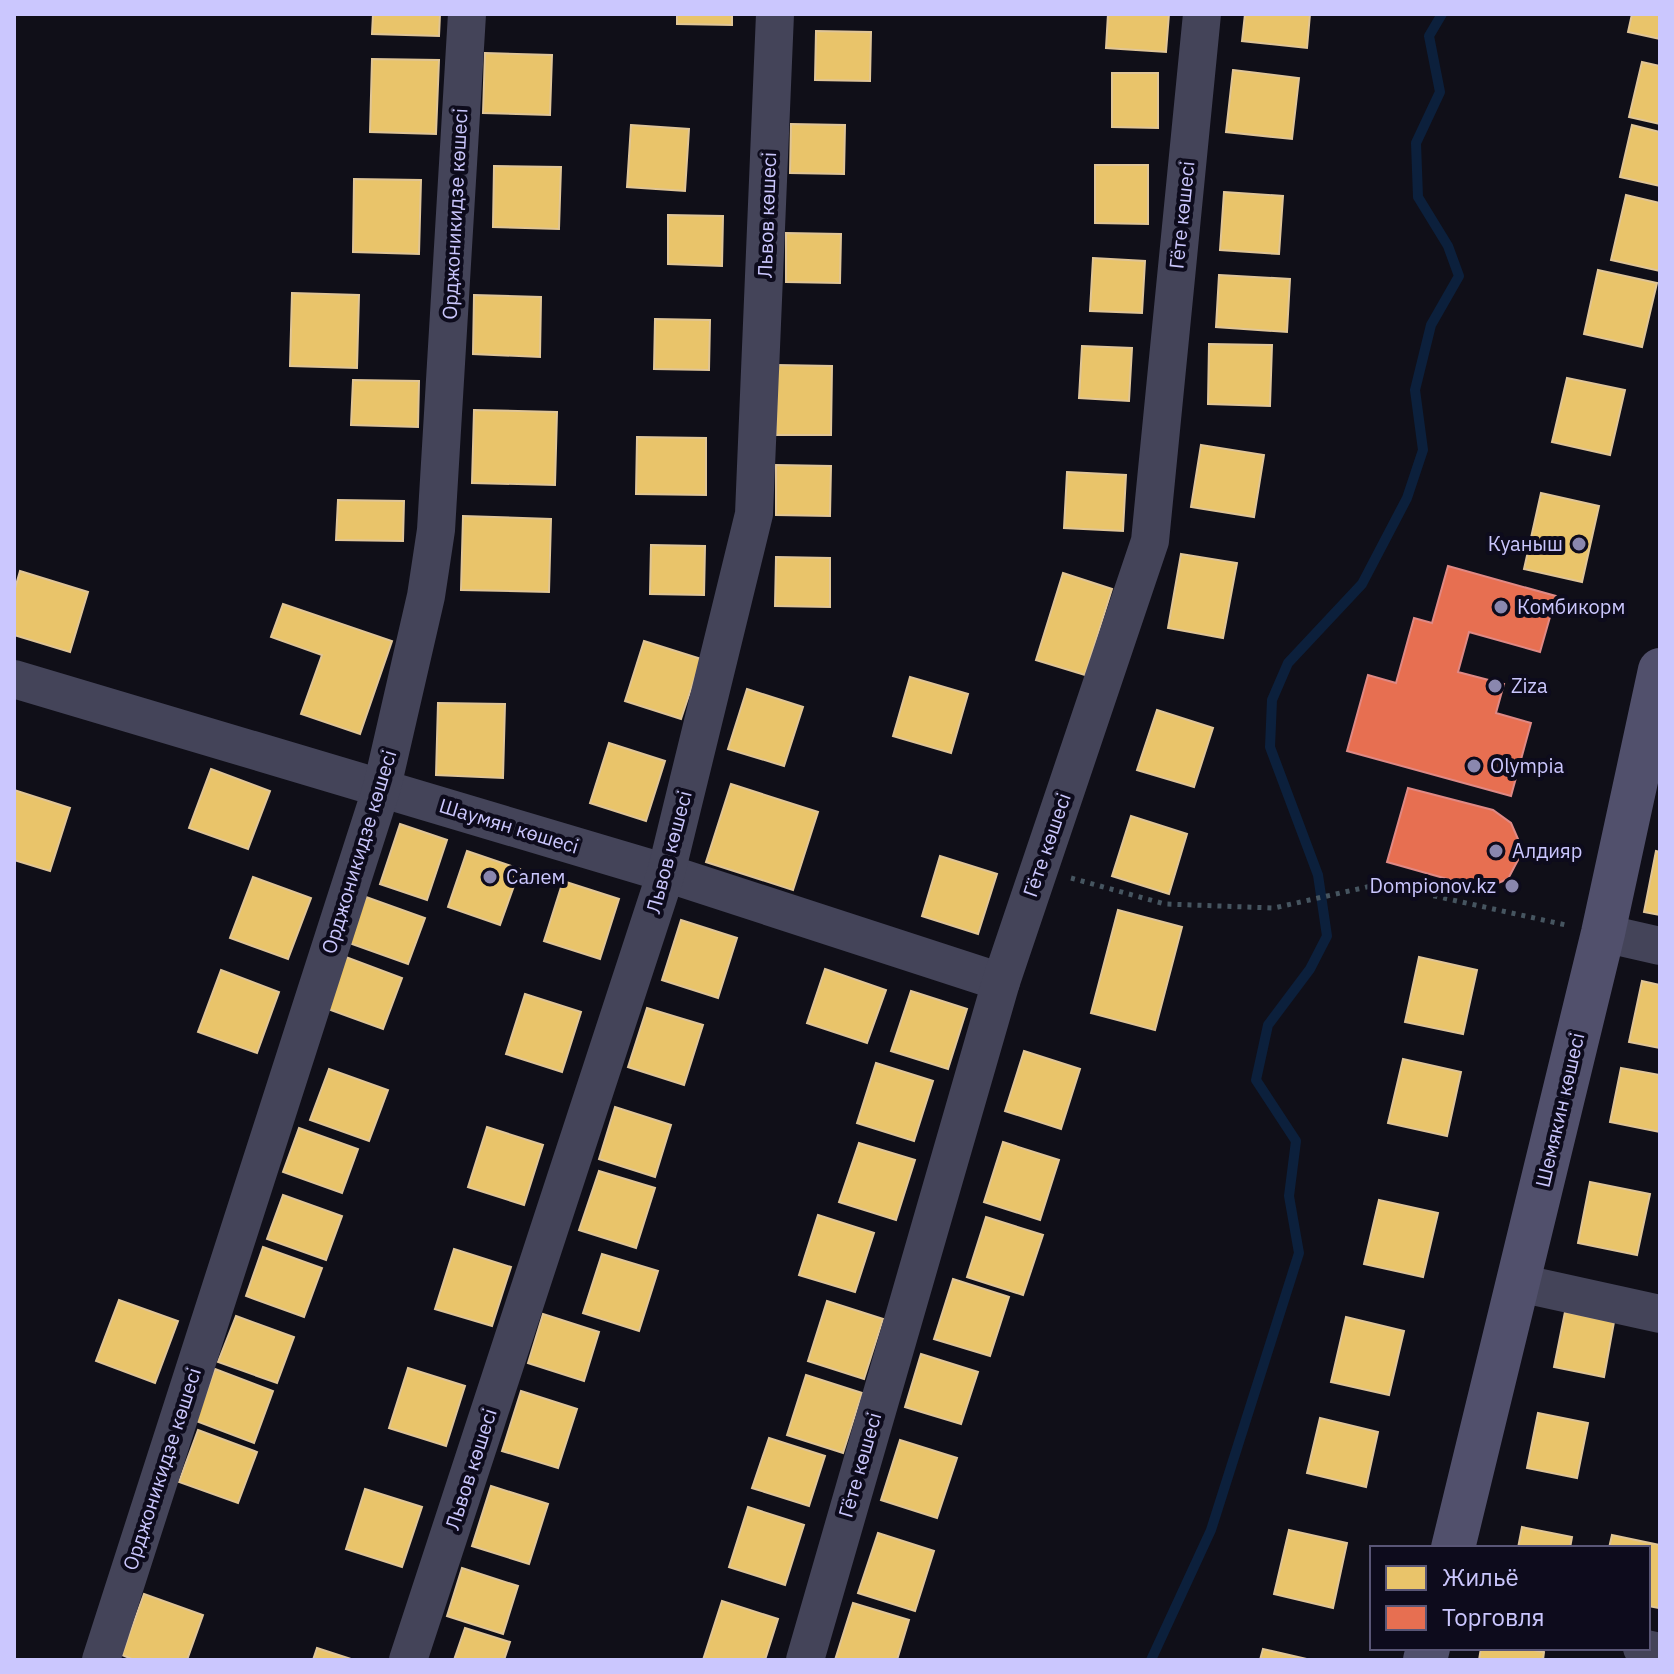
<svg xmlns="http://www.w3.org/2000/svg" width="1674" height="1674" viewBox="0 0 1674 1674" font-family="'IBM Plex Sans',sans-serif">
<style>
.homes{fill:#e9c46a;stroke:#e0c596;stroke-width:2}
.shops{fill:#e76f51;stroke:#df8985;stroke-width:2}
.lines{fill:none;stroke-linecap:round;stroke-linejoin:round}
.stream{stroke:#0c203c;stroke-width:10}
.path{stroke:#465560;stroke-width:5;stroke-dasharray:4 6;stroke-linecap:butt}
.street{stroke:#444459;stroke-width:38}
.secondary{stroke:#51506c;stroke-width:44}
.poi-dot{fill:#8a87ae;stroke:#0d0b1c;stroke-width:3}
.labels{text-anchor:middle;stroke-width:8;stroke-linejoin:round;paint-order:stroke}
.street-label{font-size:20px;fill:#cbc7fe;stroke:#0d0b1c}
.poi-label{font-size:20px;fill:#cbc7fe;stroke:#0d0b1c;text-anchor:start}
</style>
<rect width="100%" height="100%" fill="#100f18"/>
<g class="homes">
<polygon points="373,14 440,14 439,36 372,34"/>
<polygon points="677,14 732,14 732,25 677,24"/>
<polygon points="1108,14 1169,14 1166,52 1106,48"/>
<polygon points="1245,14 1310,14 1307,48 1242,41"/>
<polygon points="1632,14 1660,14 1660,39 1628,32"/>
<polygon points="816,31 871,32 870,81 815,80"/>
<polygon points="485,53 552,55 550,115 483,113"/>
<polygon points="372,59 439,60 436,134 370,132"/>
<polygon points="1642,62 1660,66 1660,124 1629,117"/>
<polygon points="1233,70 1299,78 1292,139 1226,132"/>
<polygon points="1112,73 1158,73 1158,128 1112,127"/>
<polygon points="791,124 845,125 844,174 790,173"/>
<polygon points="631,125 689,129 685,191 627,187"/>
<polygon points="1632,125 1660,132 1660,186 1620,177"/>
<polygon points="1095,165 1148,165 1148,224 1095,223"/>
<polygon points="494,166 561,167 559,229 493,227"/>
<polygon points="354,179 421,180 419,254 353,252"/>
<polygon points="1224,192 1283,196 1279,254 1220,250"/>
<polygon points="1626,195 1660,203 1660,271 1611,260"/>
<polygon points="668,215 723,216 722,266 668,264"/>
<polygon points="786,233 841,234 840,283 786,282"/>
<polygon points="1093,258 1145,261 1142,313 1090,311"/>
<polygon points="1598,270 1657,283 1642,347 1584,334"/>
<polygon points="1219,275 1290,279 1287,332 1216,327"/>
<polygon points="292,293 359,295 357,368 290,366"/>
<polygon points="474,295 541,297 540,357 473,354"/>
<polygon points="655,319 710,320 709,370 654,369"/>
<polygon points="1209,344 1272,345 1270,406 1208,404"/>
<polygon points="1082,346 1132,348 1129,401 1079,398"/>
<polygon points="777,365 832,366 831,435 776,435"/>
<polygon points="1567,378 1625,390 1610,455 1552,442"/>
<polygon points="353,380 419,381 418,427 351,425"/>
<polygon points="474,410 557,412 555,485 472,483"/>
<polygon points="637,437 706,438 706,495 636,494"/>
<polygon points="1201,445 1264,455 1254,517 1191,507"/>
<polygon points="776,465 831,466 830,516 776,515"/>
<polygon points="1067,472 1126,475 1123,531 1064,528"/>
<polygon points="1541,493 1599,506 1582,582 1524,569"/>
<polygon points="338,500 404,501 403,541 336,540"/>
<polygon points="463,516 551,519 549,592 461,590"/>
<polygon points="651,545 705,546 704,595 650,594"/>
<polygon points="1181,554 1237,563 1223,638 1168,628"/>
<polygon points="776,557 830,558 830,607 775,606"/>
<polygon points="20,571 88,592 70,652 14,635 14,592"/>
<polygon points="1063,573 1112,589 1085,675 1036,660"/>
<polygon points="283,604 392,641 360,734 301,714 322,655 271,637"/>
<polygon points="644,641 701,659 681,719 625,701"/>
<polygon points="910,677 968,694 951,753 893,736"/>
<polygon points="747,689 803,707 784,766 728,749"/>
<polygon points="438,703 505,704 503,778 436,775"/>
<polygon points="1157,710 1213,728 1194,787 1137,770"/>
<polygon points="609,743 665,761 646,821 590,803"/>
<polygon points="211,769 270,791 248,849 189,828"/>
<polygon points="731,784 818,812 793,890 706,862"/>
<polygon points="14,790 70,808 50,871 14,860"/>
<polygon points="1131,816 1187,834 1169,894 1112,876"/>
<polygon points="400,824 447,840 427,900 380,884"/>
<polygon points="467,851 520,869 500,925 448,907"/>
<polygon points="1656,851 1660,852 1660,915 1644,912"/>
<polygon points="940,856 997,874 978,934 922,916"/>
<polygon points="253,877 311,898 288,959 230,938"/>
<polygon points="563,881 619,899 600,959 544,941"/>
<polygon points="366,897 425,918 408,964 349,943"/>
<polygon points="1118,910 1182,927 1155,1030 1091,1013"/>
<polygon points="681,920 737,938 718,998 662,980"/>
<polygon points="343,956 402,978 383,1029 325,1008"/>
<polygon points="1419,957 1477,970 1463,1034 1405,1022"/>
<polygon points="825,969 886,990 867,1043 807,1023"/>
<polygon points="221,970 279,992 257,1053 198,1032"/>
<polygon points="1642,981 1660,985 1660,1048 1629,1042"/>
<polygon points="911,991 967,1009 948,1069 891,1051"/>
<polygon points="525,994 581,1012 562,1072 506,1054"/>
<polygon points="647,1008 703,1025 684,1085 628,1067"/>
<polygon points="1024,1051 1080,1069 1061,1129 1005,1111"/>
<polygon points="1403,1059 1461,1072 1447,1136 1388,1123"/>
<polygon points="876,1063 933,1081 914,1141 857,1123"/>
<polygon points="1621,1068 1660,1075 1660,1132 1610,1122"/>
<polygon points="329,1069 388,1090 369,1141 310,1120"/>
<polygon points="615,1107 671,1125 655,1177 599,1159"/>
<polygon points="487,1127 543,1145 524,1205 468,1187"/>
<polygon points="299,1128 358,1149 342,1193 283,1172"/>
<polygon points="1003,1142 1059,1160 1040,1220 984,1202"/>
<polygon points="859,1143 915,1160 896,1220 839,1202"/>
<polygon points="599,1171 655,1188 636,1248 579,1230"/>
<polygon points="1590,1182 1650,1194 1637,1255 1578,1243"/>
<polygon points="283,1195 342,1216 326,1260 267,1239"/>
<polygon points="1379,1200 1438,1213 1423,1277 1364,1264"/>
<polygon points="818,1215 874,1233 855,1292 799,1275"/>
<polygon points="986,1217 1043,1235 1023,1295 967,1277"/>
<polygon points="263,1247 322,1268 304,1317 246,1296"/>
<polygon points="454,1249 511,1267 492,1326 435,1309"/>
<polygon points="602,1254 658,1271 639,1331 583,1313"/>
<polygon points="953,1279 1009,1297 990,1356 934,1339"/>
<polygon points="119,1300 178,1321 155,1383 96,1361"/>
<polygon points="827,1301 883,1319 864,1379 808,1361"/>
<polygon points="1565,1312 1614,1322 1604,1377 1554,1367"/>
<polygon points="543,1314 599,1332 584,1381 528,1363"/>
<polygon points="236,1316 294,1337 277,1383 218,1362"/>
<polygon points="1346,1317 1404,1331 1389,1395 1331,1382"/>
<polygon points="921,1354 978,1372 961,1424 905,1407"/>
<polygon points="408,1368 465,1386 446,1446 389,1428"/>
<polygon points="215,1369 273,1391 254,1443 196,1421"/>
<polygon points="806,1375 862,1393 843,1453 787,1435"/>
<polygon points="521,1391 577,1409 558,1468 502,1451"/>
<polygon points="1538,1413 1588,1423 1577,1478 1527,1468"/>
<polygon points="1320,1418 1378,1432 1366,1487 1307,1473"/>
<polygon points="198,1430 257,1452 238,1503 179,1482"/>
<polygon points="769,1438 825,1456 809,1506 752,1488"/>
<polygon points="900,1440 957,1458 937,1518 881,1500"/>
<polygon points="491,1486 548,1504 529,1564 472,1546"/>
<polygon points="365,1489 422,1507 402,1567 346,1549"/>
<polygon points="748,1507 804,1525 785,1585 729,1567"/>
<polygon points="1522,1527 1572,1537 1570,1548 1518,1548"/>
<polygon points="1289,1530 1347,1543 1333,1608 1274,1594"/>
<polygon points="878,1533 934,1551 915,1611 858,1593"/>
<polygon points="1612,1535 1660,1545 1659,1608 1648,1606 1648,1548 1609,1548"/>
<polygon points="462,1568 518,1586 503,1634 447,1616"/>
<polygon points="144,1594 203,1615 187,1660 134,1660 122,1655"/>
<polygon points="722,1601 778,1619 765,1660 703,1660"/>
<polygon points="853,1603 909,1620 897,1660 835,1660"/>
<polygon points="465,1628 510,1642 504,1660 454,1660"/>
<polygon points="317,1648 354,1660 313,1660"/>
<polygon points="1481,1648 1523,1648 1544,1652 1543,1660 1479,1660"/>
<polygon points="1263,1649 1311,1660 1260,1660"/>
</g>
<g class="shops">
<polygon points="1448,566 1556,596 1540,652 1469,632 1458,672 1504,684 1496,713 1531,723 1511,796 1347,751 1368,675 1396,683 1414,618 1432,623"/>
<polygon points="1408,788 1493,810 1511,823 1518,839 1518,860 1508,879 1491,886 1472,886 1387,862"/>
</g>
<g class="lines">
<polyline class="stream" points="1151,1660 1211,1530 1299,1253 1289,1196 1296,1141 1256,1080 1268,1025 1310,969 1327,936 1318,875 1270,747 1272,700 1288,663 1362,584 1407,498 1423,450 1415,390 1431,325 1459,276 1448,246 1418,197 1416,143 1440,92 1429,36 1442,14"/>
<polyline class="path" points="1071,878 1165,904 1274,908 1380,884 1566,925"/>
<g class="street">
<polyline points="14,679 666,873 1001,982"/>
<polyline points="1603,933 1660,946"/>
<polyline points="1519,1283 1660,1314"/>
<polyline points="1642,1648 1660,1652"/>
<polyline points="101,1660 382,787 426,596 436,530 467,14"/>
<polyline points="408,1660 666,873 754,514 775,14"/>
<polyline points="805,1660 1001,982 1150,541 1202,14"/>
</g>
<g class="secondary">
<polyline points="1453,1548 1603,933 1660,670"/>
<polyline points="1425,1660 1428,1648"/>
</g>
</g>
<g class="poi-dot">
<circle cx="1579" cy="544" r="8"/>
<circle cx="1501" cy="607" r="8"/>
<circle cx="1495" cy="686" r="8"/>
<circle cx="1474" cy="766" r="8"/>
<circle cx="1496" cy="851" r="8"/>
<circle cx="490" cy="877" r="8"/>
<circle cx="1512" cy="886" r="8"/>
</g>
<g class="labels">
<g class="street-label">
<text transform="translate(455 214) rotate(-87)" y="7">Орджоникидзе көшесі</text>
<text transform="translate(767 215) rotate(-88)" y="7">Львов көшесі</text>
<text transform="translate(1182 215) rotate(-84)" y="7">Гёте көшесі</text>
<text transform="translate(509 826) rotate(17)" y="7">Шаумян көшесі</text>
<text transform="translate(1047 845) rotate(-71)" y="7">Гёте көшесі</text>
<text transform="translate(359 852) rotate(-73)" y="7">Орджоникидзе көшесі</text>
<text transform="translate(669 852) rotate(-75)" y="7">Львов көшесі</text>
<text transform="translate(1560 1110) rotate(-77)" y="7">Шемякин көшесі</text>
<text transform="translate(860 1465) rotate(-74)" y="7">Гёте көшесі</text>
<text transform="translate(162 1469) rotate(-72)" y="7">Орджоникидзе көшесі</text>
<text transform="translate(471 1469) rotate(-72)" y="7">Львов көшесі</text>
</g>
<g class="poi-label">
<text x="1563" y="551" text-anchor="end">Куаныш</text>
<text x="1517" y="614">Комбикорм</text>
<text x="1511" y="693">Ziza</text>
<text x="1490" y="773">Olympia</text>
<text x="1512" y="858">Алдияр</text>
<text x="506" y="884">Салем</text>
<text x="1496" y="893" text-anchor="end">Dompionov.kz</text>
</g>
</g>
<rect width="1674" height="1674" fill="none" stroke="#cbc7fe" stroke-width="32"/>
<rect x="1370" y="1546" width="280" height="104" fill="#0d0b1c" stroke="#595676" stroke-width="2"/>
<rect x="1386" y="1566" width="40" height="24" fill="#e9c46a" stroke="#595676" stroke-width="2"/>
<text x="1442" y="1586" font-size="24" fill="#cbc7fe">Жильё</text>
<rect x="1386" y="1606" width="40" height="24" fill="#e76f51" stroke="#595676" stroke-width="2"/>
<text x="1442" y="1626" font-size="24" fill="#cbc7fe">Торговля</text>
</svg>
